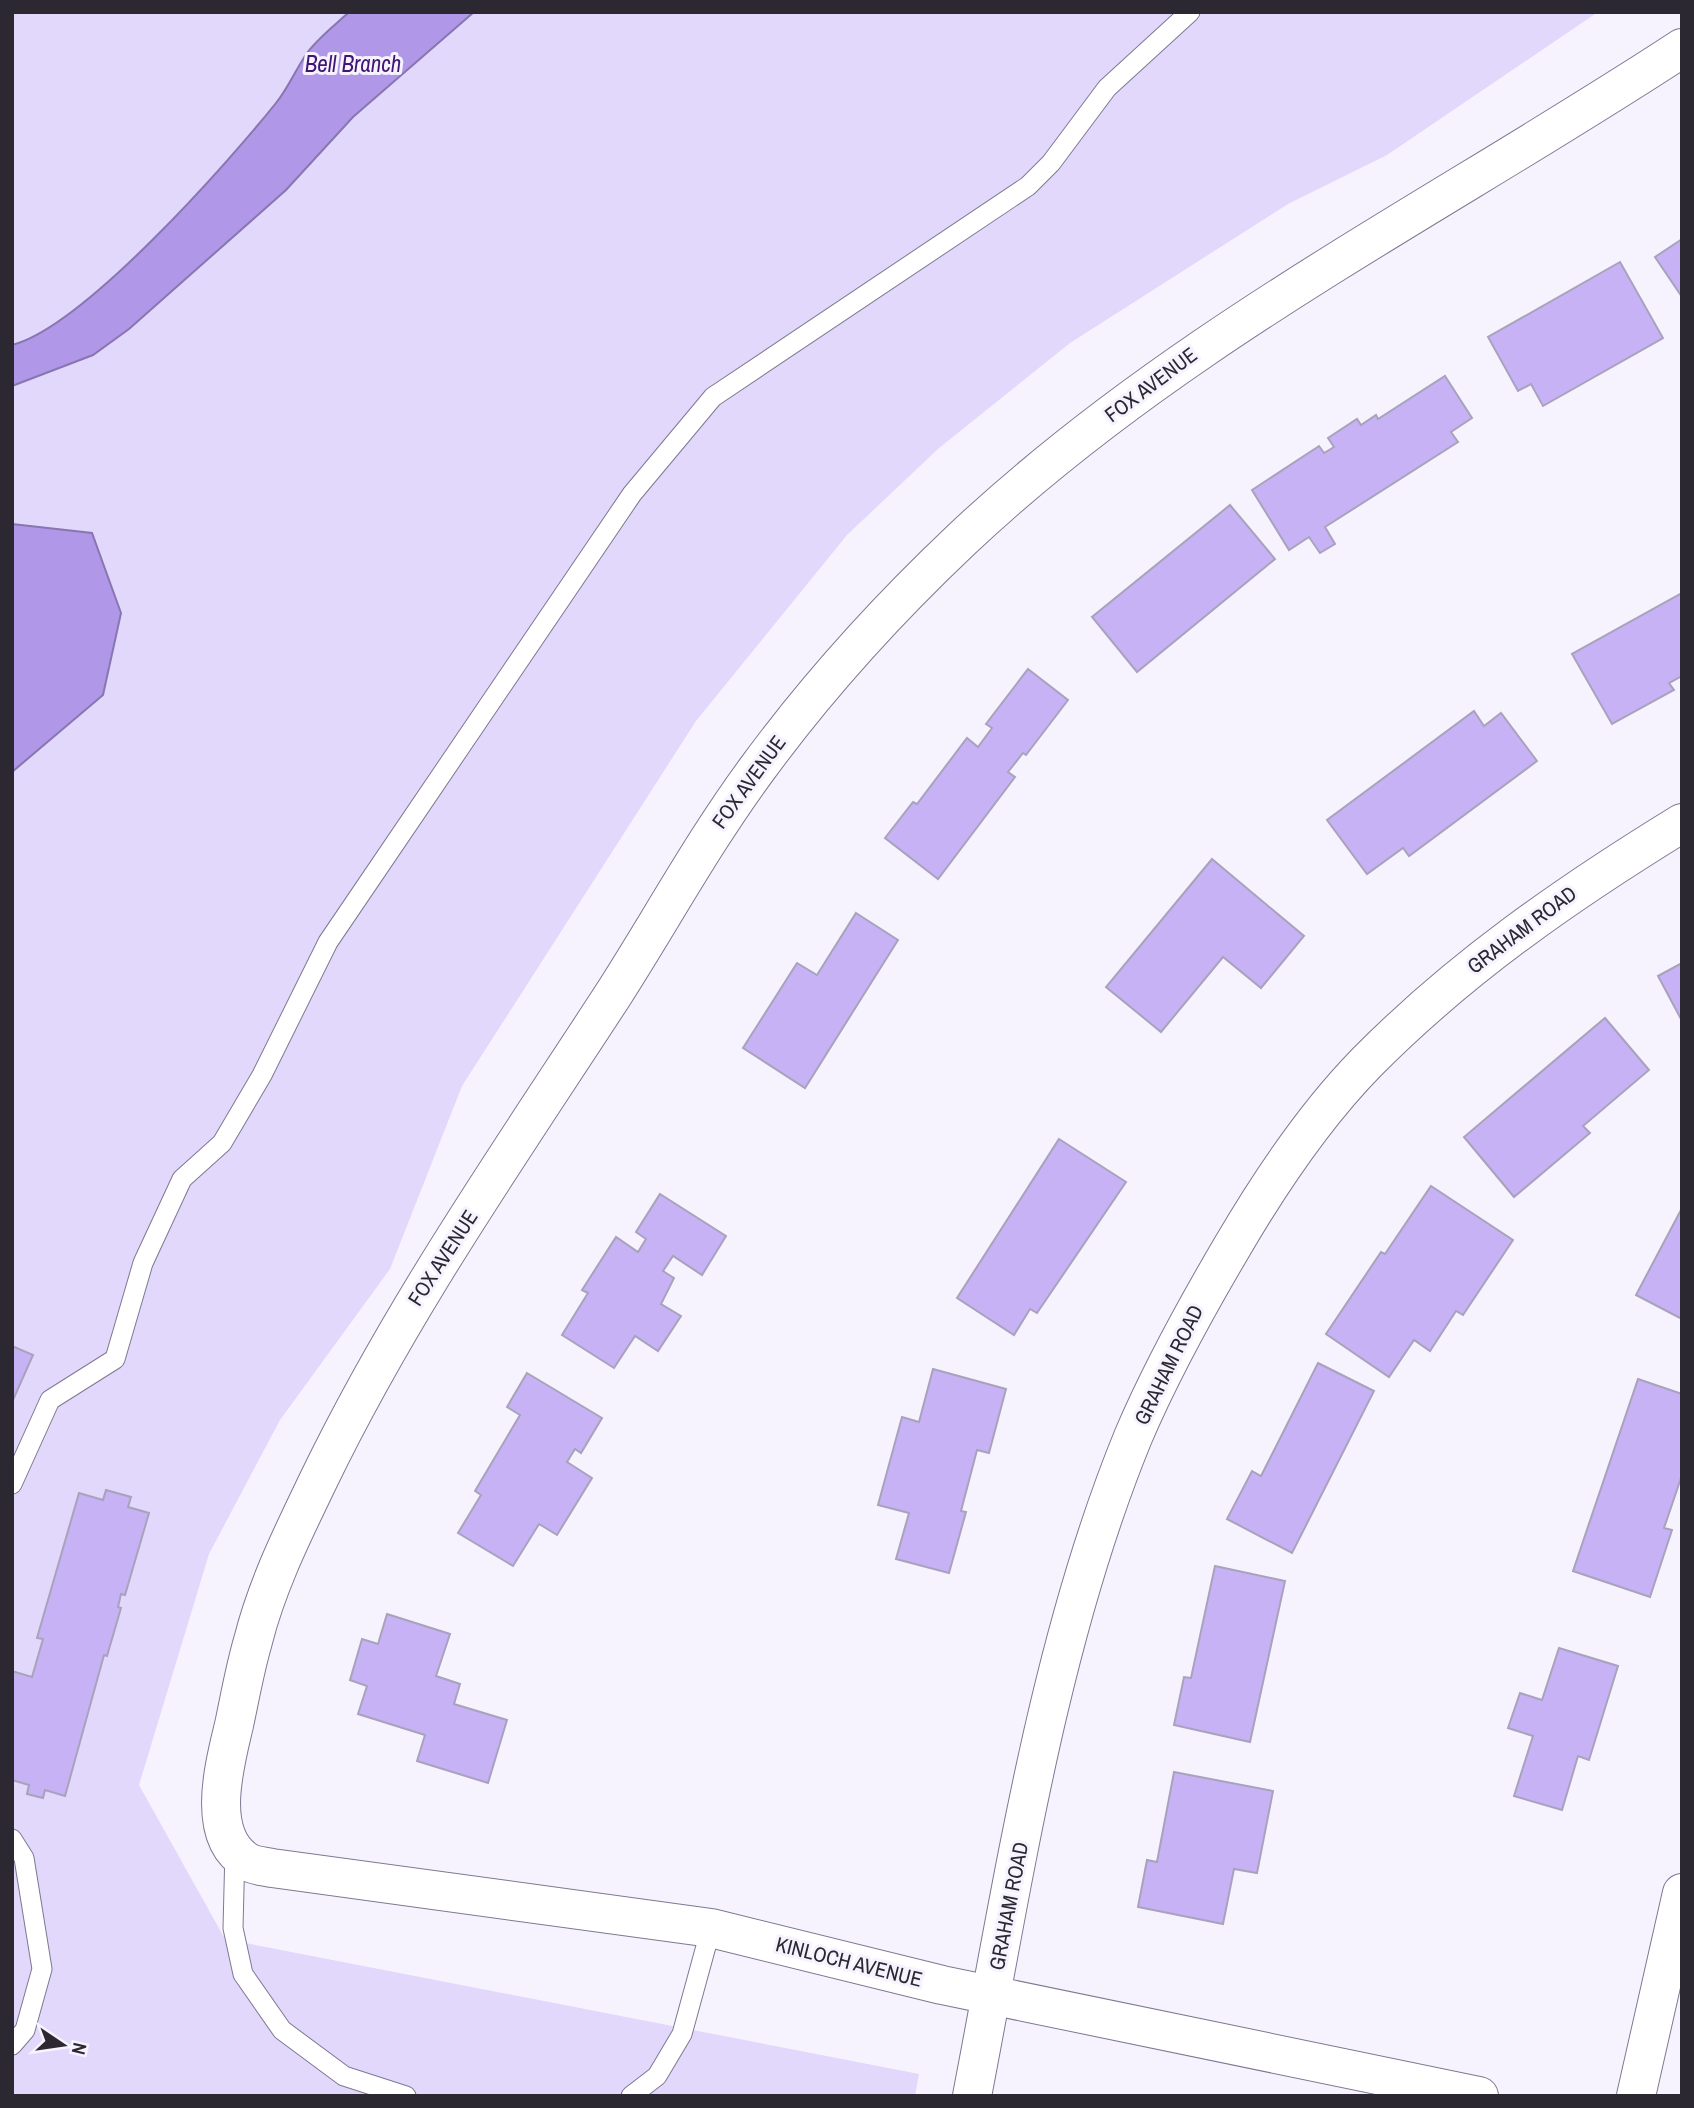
<svg xmlns="http://www.w3.org/2000/svg" width="1694" height="2108" viewBox="0 0 1694 2108" font-family="'Archivo Narrow',sans-serif">
<style>
.green{fill:#e2d8fb}
.water{fill:#b097e8;stroke:#8876b1;stroke-width:2}
.building{fill:#c6b2f5;stroke:#a9a2bc;stroke-width:2}
.lines{fill:none;stroke-linecap:round;stroke-linejoin:round}
.service-casing{stroke:#7f7892;stroke-width:21}
.minor-casing{stroke:#7f7892;stroke-width:40}
.service{stroke:#fff;stroke-width:19}
.minor{stroke:#fff;stroke-width:38}
.labels{text-anchor:middle;stroke-width:6;stroke-linejoin:round;paint-order:stroke}
.street-label{font-size:21px;fill:#2b2832;stroke:#f6f3ff}
.water-label{font-size:23px;font-style:italic;fill:#401574;stroke:#f6f3ff}
</style>
<rect width="100%" height="100%" fill="#f6f3ff"/>
<polygon class="green" points="12,12 1598,12 1387,155 1288,204 1070,343 939,448 847,535 696,721 462,1086 390,1269 280,1420 209,1554 139,1785 225,1939 919,2074 915,2096 12,2096"/>
<g class="water">
<path d="M349 12H474L353 117 286 190 129 329 93 355 12 386V345C83 327 228 163 276 103 288 88 296 69 307 53 318 38 335 25 349 12Z"/>
<polygon points="12,524 92,533 121,613 103,695 12,772"/>
</g>
<g class="building">
<polygon points="1682,239 1682,297 1655,257"/>
<polygon points="1620,262 1663,338 1543,406 1531,384 1518,391 1488,337"/>
<polygon points="1445,376 1472,418 1451,432 1458,442 1325,527 1335,544 1320,553 1309,537 1289,550 1252,490 1319,446 1324,453 1334,447 1328,438 1357,419 1361,425 1376,415 1378,419"/>
<polygon points="1230,505 1275,559 1137,672 1092,617"/>
<polygon points="1682,593 1682,676 1669,683 1674,690 1612,724 1572,654"/>
<polygon points="1028,669 1068,700 1026,755 1023,753 1008,772 1015,777 938,879 885,838 913,802 917,804 967,738 978,747 992,728 986,724"/>
<polygon points="1474,711 1484,726 1501,713 1537,761 1409,856 1403,848 1367,874 1327,820"/>
<polygon points="1212,859 1304,936 1261,988 1223,957 1161,1032 1106,987"/>
<polygon points="856,913 898,940 805,1088 743,1048 797,963 817,975"/>
<polygon points="1682,963 1682,1021 1658,976"/>
<polygon points="1605,1018 1649,1070 1583,1126 1590,1133 1514,1197 1464,1137"/>
<polygon points="1059,1139 1126,1182 1037,1313 1030,1309 1014,1335 957,1298"/>
<polygon points="1431,1186 1513,1240 1463,1315 1456,1311 1430,1351 1414,1340 1389,1377 1326,1334 1381,1252 1385,1254"/>
<polygon points="660,1194 726,1236 702,1275 673,1256 663,1271 674,1278 661,1304 681,1316 658,1351 635,1336 614,1368 562,1335 588,1293 582,1290 616,1237 638,1252 646,1239 636,1232"/>
<polygon points="1682,1208 1682,1319 1636,1295"/>
<polygon points="12,1346 33,1355 13,1400 12,1400"/>
<polygon points="1318,1363 1374,1391 1292,1553 1227,1519 1252,1471 1261,1476"/>
<polygon points="933,1369 1006,1389 989,1453 977,1450 961,1511 966,1512 949,1573 896,1559 909,1513 878,1505 902,1417 919,1422"/>
<polygon points="527,1373 602,1418 581,1453 575,1449 567,1462 592,1478 557,1535 539,1524 513,1566 458,1533 481,1495 475,1491 520,1415 507,1407"/>
<polygon points="1638,1379 1682,1394 1682,1475 1664,1528 1672,1530 1650,1597 1573,1571"/>
<polygon points="106,1490 131,1497 128,1507 149,1513 125,1595 121,1594 118,1607 121,1608 107,1656 104,1655 65,1796 45,1790 43,1798 27,1794 29,1785 12,1780 12,1671 32,1677 43,1639 37,1638 79,1493 103,1500"/>
<polygon points="1215,1566 1285,1581 1250,1742 1174,1725 1184,1677 1191,1678"/>
<polygon points="387,1614 450,1634 436,1676 460,1684 454,1704 507,1720 488,1783 417,1761 425,1735 358,1714 367,1686 350,1680 362,1639 378,1644"/>
<polygon points="1559,1648 1618,1666 1589,1760 1578,1756 1562,1810 1514,1796 1533,1736 1508,1728 1520,1693 1542,1700"/>
<polygon points="1174,1772 1273,1791 1257,1873 1234,1869 1223,1924 1138,1907 1147,1860 1157,1862"/>
</g>
<g class="lines">
<defs>
<g id="service">
<polyline points="12,1484 50,1400 115,1359 143,1263 182,1179 222,1143 262,1075 328,942 632,494 713,397 1028,186 1051,163 1107,88 1190,12"/>
<polyline points="12,1839 24,1858 42,1969 25,2030 12,2045"/>
<polyline points="235,1849 233,1928 243,1974 282,2030 344,2076 406,2096"/>
<polyline points="631,2096 657,2076 682,2034 711,1928"/>
</g>
<g id="minor">
<path d="M972 2096C1014 1878 1049 1642 1133 1437 1161 1371 1196 1308 1232 1247 1270 1182 1314 1116 1367 1062 1461 967 1568 893 1682 823"/>
<path d="M1479 2096 942 1985 711 1928 272 1868C264 1866 255 1866 248 1862 204 1837 225 1763 234 1725 240 1697 245 1668 253 1641 267 1585 293 1533 318 1481 400 1311 508 1156 611 998 660 922 703 842 757 769 817 687 887 610 961 540 1175 338 1438 208 1682 48"/>
<polyline points="1636,2096 1682,1893"/>
</g>
</defs>
<use href="#service" class="service-casing"/>
<use href="#minor" class="minor-casing"/>
<use href="#service" class="service"/>
<use href="#minor" class="minor"/>
</g>
<g class="labels">
<g class="street-label">
<text transform="translate(1151 385) rotate(-37)" y="7">FOX AVENUE</text>
<text transform="translate(749 782) rotate(-54)" y="7">FOX AVENUE</text>
<text transform="translate(1522 930) rotate(-37)" y="7">GRAHAM ROAD</text>
<text transform="translate(443 1258) rotate(-57)" y="7">FOX AVENUE</text>
<text transform="translate(1169 1365) rotate(-64)" y="7">GRAHAM ROAD</text>
<text transform="translate(1009 1906) rotate(-79)" y="7">GRAHAM ROAD</text>
<text transform="translate(849 1962) rotate(14)" y="7">KINLOCH AVENUE</text>
</g>
<g class="water-label">
<text x="353" y="72">Bell Branch</text>
</g>
</g>
<rect width="1694" height="2108" fill="none" stroke="#2b2832" stroke-width="28"/>
<g transform="translate(63 2045) rotate(103)" stroke="#f6f3ff" stroke-width="5" paint-order="stroke">
<path d="M0-5L12 26L0 18L-12 26Z" fill="#2b2832"/>
<text y="-10" font-size="19" font-weight="bold" text-anchor="middle" fill="#2b2832">N</text>
</g>
</svg>
